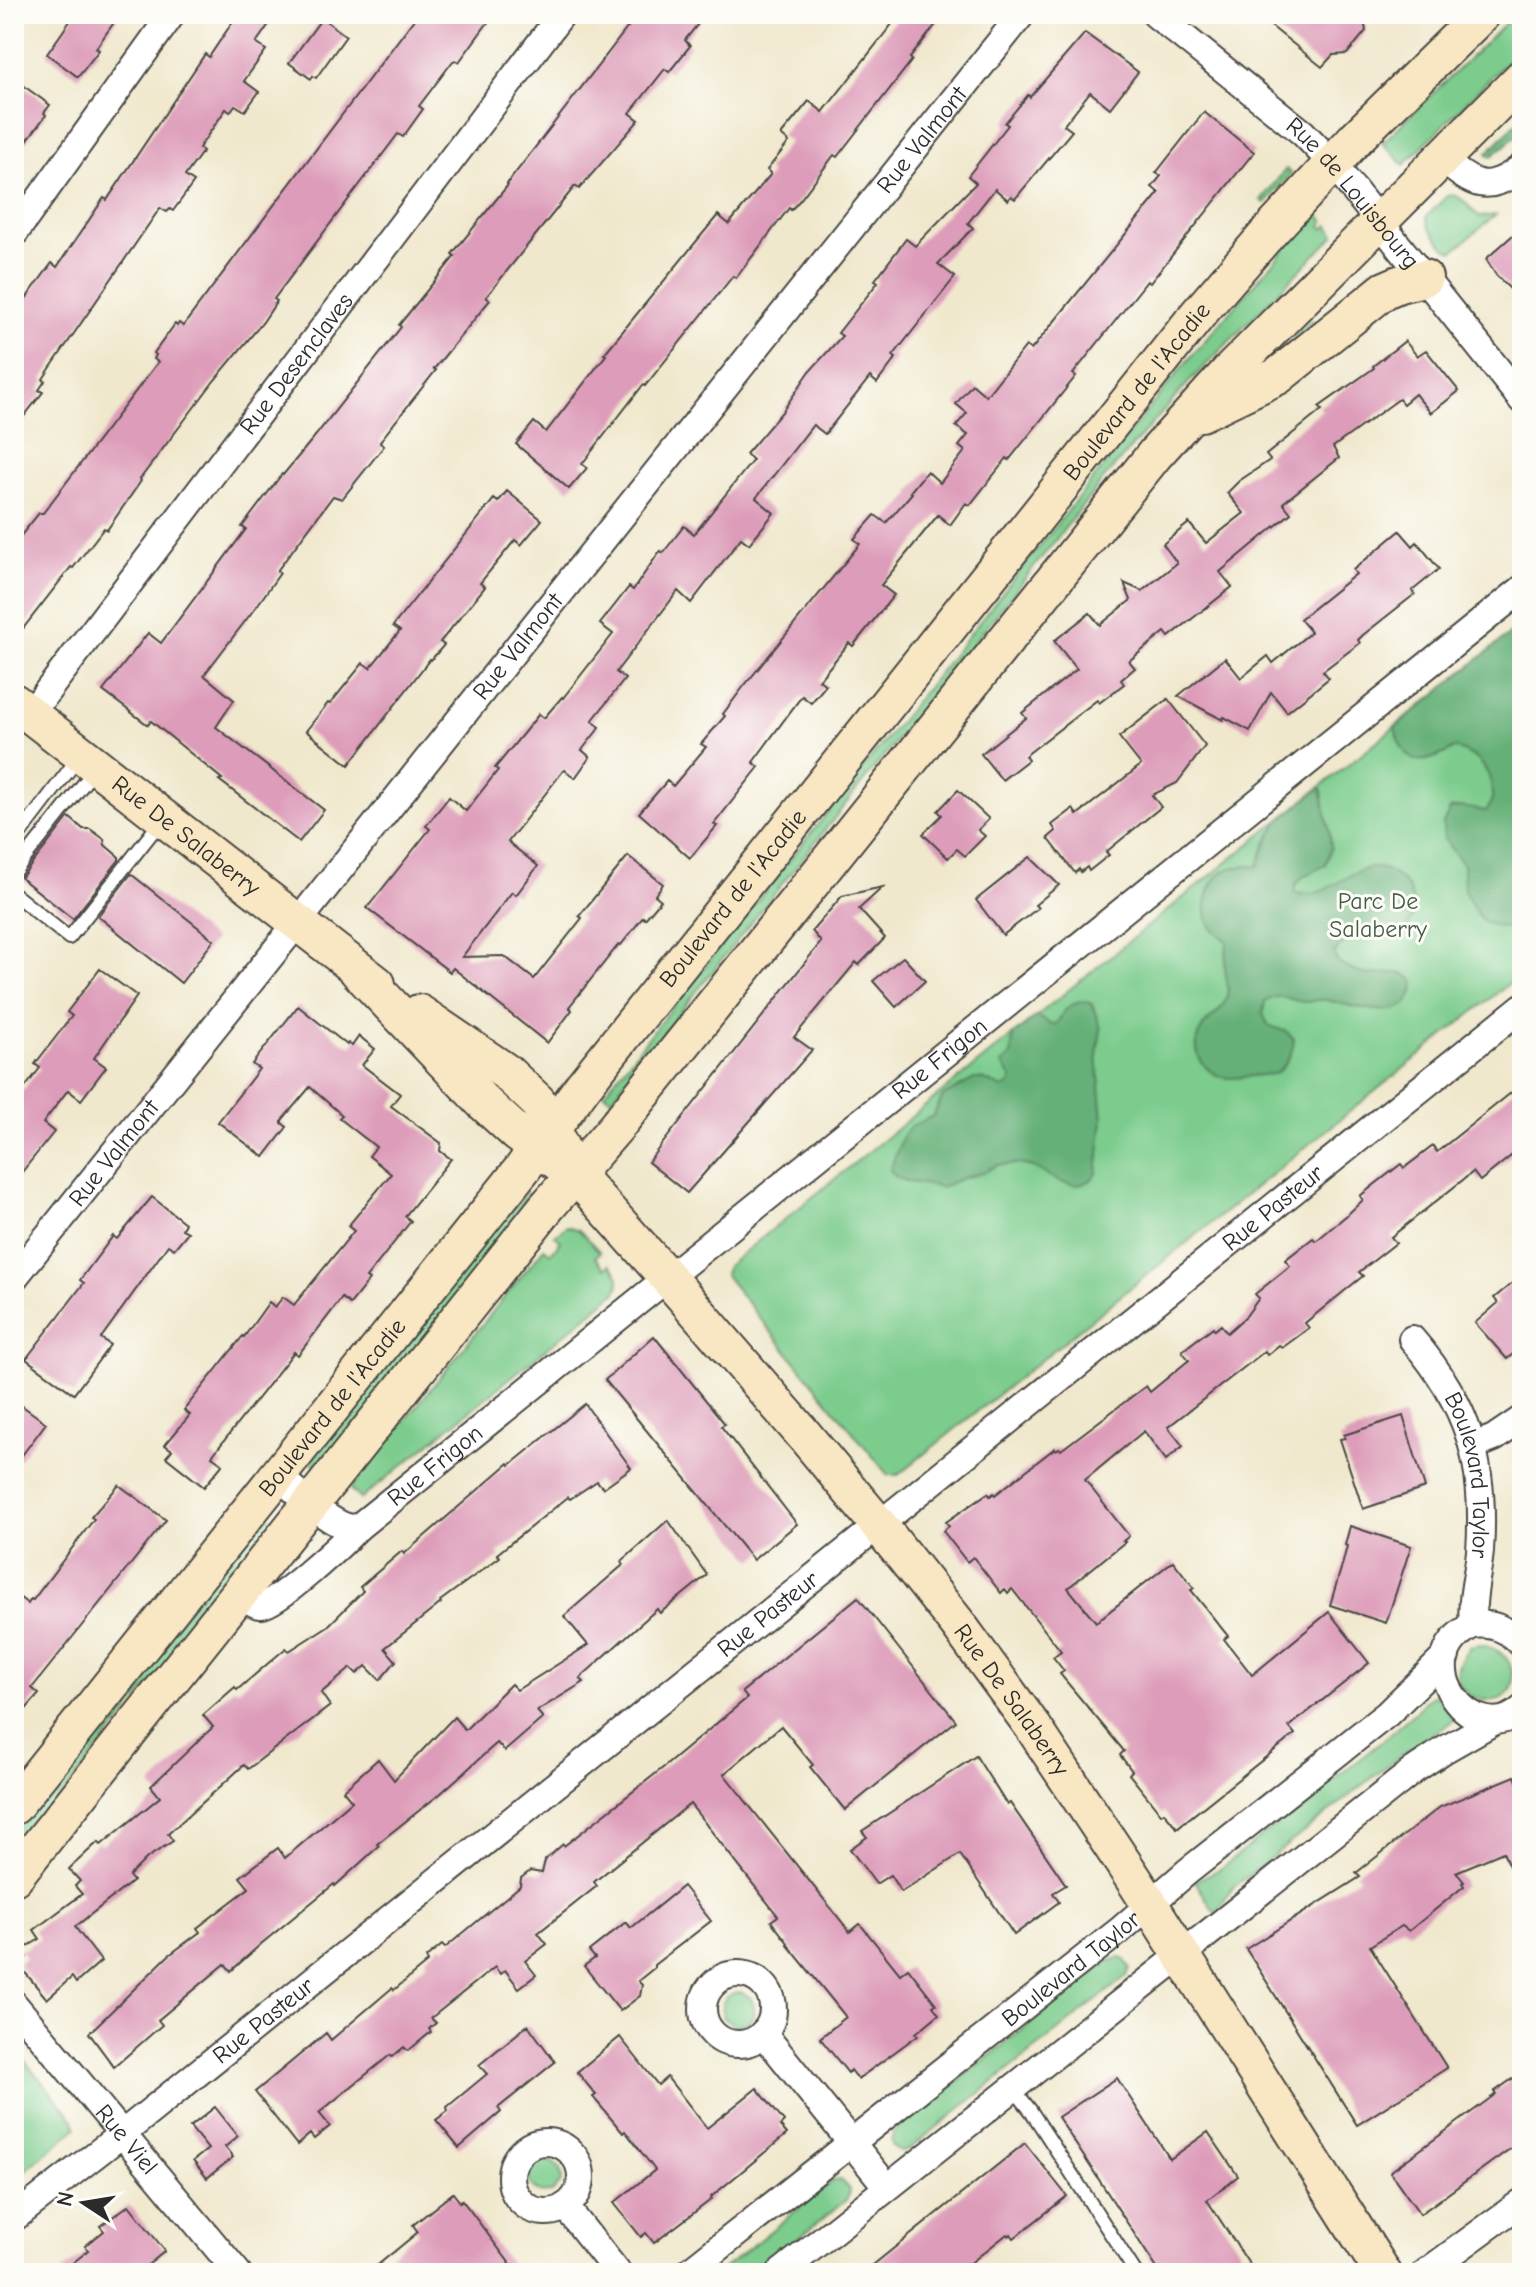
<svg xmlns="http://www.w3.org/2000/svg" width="1536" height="2287" viewBox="0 0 1536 2287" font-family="'Comic Neue',sans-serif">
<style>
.green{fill:#7ccc8d;stroke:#547c5c;stroke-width:2}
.forest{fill:#65b078;stroke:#486e52;stroke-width:2}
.building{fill:#dd9cb9}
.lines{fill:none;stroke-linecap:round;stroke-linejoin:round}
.lane-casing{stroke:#494743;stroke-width:16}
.street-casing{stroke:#494743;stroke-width:30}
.secondary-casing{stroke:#494743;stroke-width:40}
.lane{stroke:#fff;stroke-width:12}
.street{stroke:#fff;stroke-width:26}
.secondary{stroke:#f9e7c3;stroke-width:36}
.labels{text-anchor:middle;stroke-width:6;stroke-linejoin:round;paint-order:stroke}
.street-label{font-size:24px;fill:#2b2b2b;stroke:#fdfcf7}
.park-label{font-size:24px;fill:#435b48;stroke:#fdfcf7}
</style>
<rect width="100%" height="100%" fill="#fdfcf7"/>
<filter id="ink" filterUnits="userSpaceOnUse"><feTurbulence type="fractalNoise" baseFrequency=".0125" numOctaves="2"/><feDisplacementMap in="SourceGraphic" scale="16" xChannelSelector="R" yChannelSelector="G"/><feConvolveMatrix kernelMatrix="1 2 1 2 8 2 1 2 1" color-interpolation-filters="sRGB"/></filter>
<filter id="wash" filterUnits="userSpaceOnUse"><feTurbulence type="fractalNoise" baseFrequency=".006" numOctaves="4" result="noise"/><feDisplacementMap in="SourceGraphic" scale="32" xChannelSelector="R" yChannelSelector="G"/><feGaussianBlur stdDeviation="1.8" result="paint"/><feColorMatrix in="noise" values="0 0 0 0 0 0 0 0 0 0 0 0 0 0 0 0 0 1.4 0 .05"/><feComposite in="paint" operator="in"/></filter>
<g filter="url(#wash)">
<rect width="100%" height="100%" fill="#f0e8cd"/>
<g class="green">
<polygon points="1515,14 1522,14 1522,46 1404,165 1382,143"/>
<polygon points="1286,169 1291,174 1265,203 1261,200"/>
<polygon points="1454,195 1463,200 1479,217 1496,215 1453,251 1446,249 1429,228 1426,217 1447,196"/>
<polygon points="1317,212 1324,221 1321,226 1324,229 1328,225 1335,235 1189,382 1108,474 611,1099 604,1093 1188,360"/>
<polygon points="1371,269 1380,279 1277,355 1311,320 1316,324 1345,295 1349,299 1361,288 1356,284"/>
<polygon points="1522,624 1522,973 898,1475 888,1475 727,1278 725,1275 727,1266"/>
<polygon points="527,1193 536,1200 322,1469 307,1459 469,1256"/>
<path d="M567 1226 579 1230 600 1252 595 1257 605 1268 610 1264C619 1275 622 1280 616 1292L361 1499 350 1489 544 1248 551 1253 561 1241 554 1235Z"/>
<polygon points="265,1513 278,1523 14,1856 14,1828"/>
<path d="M1480 1645C1492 1647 1505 1652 1510 1665 1533 1723 1421 1705 1470 1647Z"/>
<path d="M1435 1694 1454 1713V1720L1405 1752 1234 1887C1226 1895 1224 1905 1215 1913L1195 1881 1220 1869 1381 1742 1415 1712 1428 1698Z"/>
<polygon points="1119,1958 1124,1959 1130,1968 1127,1976 907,2151 900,2152 892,2145 891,2140 895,2131 1109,1961"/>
<path d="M741 1992 750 1997C759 2011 753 2024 736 2026L724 2018C717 2003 726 1993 741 1992Z"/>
<polygon points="14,2048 74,2120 77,2127 14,2180"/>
<path d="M549 2160 560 2168 562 2182 552 2193C524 2197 520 2162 549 2160Z"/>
<polygon points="841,2180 849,2188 850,2193 846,2200 755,2273 718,2273 833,2181"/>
</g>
<g class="forest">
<polygon points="1522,117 1522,131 1491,157 1487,153"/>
<path d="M1522 624V929L1500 927 1486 923 1478 916 1464 891 1463 864 1444 839 1443 824 1450 809 1462 807 1486 811C1498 798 1491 773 1479 761 1473 755 1463 751 1455 748 1422 766 1405 769 1395 728Z"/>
<path d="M1321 787 1330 834 1331 848 1325 865 1304 876 1295 885V893C1302 894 1311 895 1319 892 1342 884 1362 859 1388 871 1398 876 1405 882 1410 892 1417 908 1413 919 1405 933 1384 936 1344 932 1334 954L1338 963C1346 967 1354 972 1363 974 1381 977 1401 966 1414 981 1415 1029 1352 1005 1326 1000 1319 999 1314 1001 1307 1002 1290 1002 1282 991 1265 1002L1263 1014 1268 1025 1287 1032 1294 1040C1292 1053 1286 1067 1274 1074 1259 1074 1245 1078 1231 1078 1209 1078 1192 1057 1198 1036 1202 1022 1219 1015 1225 1002 1231 988 1225 978 1225 966 1226 957 1227 950 1227 941 1222 936 1216 933 1212 928 1199 912 1208 880 1226 870 1236 865 1248 867 1258 866L1265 845 1279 821Z"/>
<path d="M1086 1001 1092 1004 1101 1029 1097 1055 1103 1119 1097 1173 1090 1181 1078 1185 1060 1182 1033 1167 1018 1164 997 1165 985 1172 963 1178 941 1187 909 1182 896 1177 890 1170 903 1136 910 1127 933 1116 943 1096 974 1079H982L1003 1088 1010 1084 1012 1078 1002 1064 1011 1056 1013 1035 1037 1016 1052 1025 1057 1023C1065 1009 1069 1003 1086 1001Z"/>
</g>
<g id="blocks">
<g class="building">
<polygon points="75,14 120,14 96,48 99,50 78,77 47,54"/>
<polygon points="238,14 276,14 256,43 266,50 244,81 259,92 245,111 235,105 230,112 226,109 199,148 203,151 185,176 194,182 173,211 170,209 167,212 160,208 49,370 43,379 45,381 39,390 43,392 14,429 14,315 52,263 57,267 104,198 107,200 205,54 209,57"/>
<polygon points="418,14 494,14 459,62 456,60 453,61 419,106 423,109 403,137 398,134 336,216 274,299 277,301 263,322 214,381 140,479 141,481 107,530 104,528 73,568 71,567 14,640 14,544 39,513 43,513 158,362 154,359 156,355 154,353 175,324 177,326 179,323 183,326"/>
<polygon points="638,14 706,14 685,40 690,46 669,72 665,69 630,113 639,120 579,189 575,186 486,297 490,300 434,369 436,370 381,440 380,443 384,446 342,499 333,496 277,571 280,573 259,603 204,675 234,700 216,727 324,810 299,842 219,780 222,779 151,721 148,725 103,691 148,633 161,643 246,529 242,527 282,474 283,475 316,435 401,327 399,325 455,256 452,254 508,185 507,184"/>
<polygon points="900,14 944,14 910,58 912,60 837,157 834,155 800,200 791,210 789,208 736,278 733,276 645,386 643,385 582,464 587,468 569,489 516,444 534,422 546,432 606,355 604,354 718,215 729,224 771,174 767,170 789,142 781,135 809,101 823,112"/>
<polygon points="1256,14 1363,14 1366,31 1347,54 1333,55 1322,67"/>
<polygon points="322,18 346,36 316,78 313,76 311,79 289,63"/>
<polygon points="1085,33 1138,72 1110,108 1090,92 1064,125 1072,131 1015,199 1011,196 1008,200 995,189 968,223 973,228 938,264 955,277 893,356 896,358 877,383 870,377 825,434 813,425 756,498 774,513 749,544 741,538 691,603 678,591 616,672 625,679 592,721 600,727 582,750 590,757 575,778 565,770 563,771 508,842 538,866 516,895 512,892 462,957 504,956 534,979 582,918 579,916 628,856 663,884 655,895 661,900 645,919 643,917 621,945 619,944 569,1007 572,1010 547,1043 453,968 450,972 367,908 430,829 426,826 449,797 466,811 498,770 495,768 539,714 544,718 562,697 563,698 613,634 600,624 629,587 633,590 660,551 663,553 684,526 694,534 753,460 746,454 782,412 810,371 842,336 838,333 878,282 875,280 906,239 915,246 976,183 968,176 1008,125 1005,123 1028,95 1030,97"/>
<polygon points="14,79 50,105 44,113 46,115 14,158"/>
<polygon points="1204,112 1254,152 1150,283 1147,281 1073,374 1076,376 1009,460 1007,458 970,505 966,503 950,525 938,515 881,585 894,595 853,646 849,643 819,680 826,685 811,703 802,696 753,762 759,767 714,824 717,826 690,858 639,813 667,781 673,786 706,747 701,744 725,716 723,714 744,686 860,544 854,539 875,515 886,523 912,493 910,492 927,471 940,483 965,451 959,446 968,435 956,426 967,413 956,404 972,384 986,396 1026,346 1031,350 1159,193 1152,187 1161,176 1156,173"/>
<polygon points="1522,227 1522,280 1510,289 1496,275 1486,259"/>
<polygon points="1405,341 1417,356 1426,350 1459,391 1431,413 1415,394 1403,404 1399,399 1333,447 1339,458 1283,503 1291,513 1220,572 1232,587 1169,637 1165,632 1129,661 1135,668 1121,680 1124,684 1099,703 1097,700 1025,756 1028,760 1002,780 981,754 1026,718 1022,713 1077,669 1054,641 1090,613 1100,625 1131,600 1124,583 1142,591 1177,563 1163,544 1189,523 1206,543 1244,513 1227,493 1239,481 1270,460 1266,455 1322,410 1319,407 1374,368 1373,366"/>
<polygon points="507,491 542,520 521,545 515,540 480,583 485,587 440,642 444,645 431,660 430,659 349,765 306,731 328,703 330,704 363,663 370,668 400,631 393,626 494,499 498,502"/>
<polygon points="1400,531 1413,546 1417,542 1439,569 1412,591 1415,594 1363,635 1358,640 1360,643 1323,671 1329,678 1287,712 1271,692 1250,731 1224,717 1223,720 1178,696 1225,658 1241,678 1268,656 1273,663 1311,632 1300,619 1356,574 1353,570"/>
<polygon points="1168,699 1205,746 1177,783 1152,795 1161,807 1106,852 1109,855 1089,871 1087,867 1081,872 1079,869 1075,873 1048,838 1056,831 1052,825 1073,809 1077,815 1141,765 1119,737"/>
<polygon points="958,790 989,819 978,830 985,836 965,856 957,849 948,858 923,834 942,815 938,811"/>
<polygon points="69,817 83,829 90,829 104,839 105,845 119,857 119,860 73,919 21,878"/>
<polygon points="1030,857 1059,885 1035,905 1038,908 1003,935 976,900"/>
<polygon points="131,874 214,940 181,983 98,916"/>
<polygon points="883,887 859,909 885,938 859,965 856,962 794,1037 812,1050 687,1193 648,1162 821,942 812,931 842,896"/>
<polygon points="903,957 925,981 896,1007 873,981"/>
<polygon points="100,969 137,996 94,1058 106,1067 81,1100 68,1090 43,1123 54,1132 14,1182 14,1102 40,1068 35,1064 72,1016 67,1012"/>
<polygon points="298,1006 347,1045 348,1043 352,1046 359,1036 375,1049 362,1065 400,1094 391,1106 441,1143 440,1151 451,1159 405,1216 411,1221 366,1278 369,1280 350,1304 342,1298 298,1355 294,1352 212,1456 223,1464 204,1487 166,1457 172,1450 165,1445 190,1415 184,1410 243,1336 244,1337 269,1302 275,1307 283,1297 294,1305 354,1231 348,1226 391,1174 369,1156 376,1147 339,1118 342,1115 310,1087 282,1120 282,1123 287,1127 264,1157 218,1122 259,1069 252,1064"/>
<polygon points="1522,1084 1522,1147 1480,1181 1473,1172 1391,1237 1396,1243 1359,1272 1363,1276 1305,1323 1309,1328 1282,1348 1279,1345 1267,1355 1265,1351 1168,1427 1183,1446 1166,1460 1144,1431 1085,1480 1129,1536 1123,1541 1125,1542 1068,1588 1096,1622 1173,1561 1194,1588 1191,1590 1228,1636 1224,1639 1252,1675 1329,1612 1369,1663 1289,1727 1295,1734 1177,1828 1164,1812 1161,1814 1129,1774 1132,1771 1120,1755 1124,1751 1060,1674 1064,1671 1053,1657 1061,1651 1012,1589 1008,1593 1005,1589 1001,1593 973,1557 967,1562 943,1531 949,1526 946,1522 988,1493 990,1496 994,1493 995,1495 1055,1448 1056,1450 1059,1448 1061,1450 1146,1386 1150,1392 1189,1360 1182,1351 1213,1327 1215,1330 1221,1325 1227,1333 1246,1316 1259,1298 1255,1294 1290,1266 1285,1260 1313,1238 1316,1241 1347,1215 1363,1200 1360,1196 1401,1164 1404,1168 1433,1146 1437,1152"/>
<polygon points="152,1197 185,1223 182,1229 188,1232 174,1249 168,1245 101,1338 110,1345 74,1394 26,1359 84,1283 80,1280 113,1236 117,1239"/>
<polygon points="1522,1275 1522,1346 1507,1359 1475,1323 1498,1303 1494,1298"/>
<polygon points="654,1336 725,1424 721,1426 797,1524 753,1560 605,1380"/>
<polygon points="14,1400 46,1423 14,1466"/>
<polygon points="585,1404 631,1468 603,1488 597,1481 570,1499 568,1497 497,1554 500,1557 440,1601 441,1603 385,1648 396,1661 380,1680 366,1666 357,1674 351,1668 321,1693 330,1706 248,1769 244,1765 168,1834 173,1841 147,1858 129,1876 133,1881 75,1927 101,1961 76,1983 72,1977 47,1999 18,1964 26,1957 20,1951 40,1939 34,1930 82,1894 75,1886 80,1881 69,1869 98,1842 101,1845 160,1797 151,1786 213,1727 203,1715 235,1687 237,1690 286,1648 289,1651 328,1626 363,1591 360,1587 402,1551 404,1554 509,1463 510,1465"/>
<polygon points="1403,1416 1425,1488 1363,1509 1340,1439 1345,1438 1344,1435"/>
<polygon points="119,1485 166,1520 32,1688 39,1694 14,1723 14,1593 28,1604 31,1599 33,1600 94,1519 91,1517"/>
<polygon points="668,1520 707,1575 660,1613 657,1609 580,1678 584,1682 537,1711 543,1718 505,1751 497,1743 440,1794 377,1844 379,1846 335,1886 334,1884 261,1944 231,1971 225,1964 158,2020 162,2025 114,2067 89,2033 168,1956 200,1932 197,1928 249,1888 240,1877 278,1848 285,1858 352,1801 343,1790 378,1759 394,1780 454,1717 465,1730 511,1684 517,1690 588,1645 564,1616 623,1565 621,1562"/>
<polygon points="1350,1526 1411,1546 1386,1623 1330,1605 1343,1562 1347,1546 1345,1545"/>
<polygon points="858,1597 956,1721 845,1810 810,1767 813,1765 781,1726 724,1774 850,1932 860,1924 900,1974 908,1968 936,2004 933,2006 939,2014 916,2033 918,2035 858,2079 851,2070 848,2073 820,2038 846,2017 787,1944 788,1943 771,1921 778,1916 690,1804 594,1882 597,1886 538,1933 547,1944 525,1961 536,1975 519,1988 505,1970 500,1974 495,1967 431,2018 436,2023 429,2029 431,2032 408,2051 404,2047 392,2057 390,2055 319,2113 330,2126 314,2139 310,2134 297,2145 255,2092 326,2033 331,2040 392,1988 394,1990 428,1962 426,1958 442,1945 445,1948 520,1886 521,1878 530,1871 542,1873 545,1860 563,1844 564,1846 664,1767 747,1698 742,1692"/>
<polygon points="976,1756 1007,1805 1010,1803 1066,1885 1053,1893 1059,1902 1014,1935 960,1854 901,1892 890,1875 876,1884 850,1849 867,1837 862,1831"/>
<polygon points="1515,1776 1522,1793 1522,1896 1503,1852 1456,1872 1464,1882 1462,1883 1464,1886 1409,1931 1402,1926 1370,1946 1447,2068 1357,2125 1246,1949 1360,1877 1356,1873 1440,1807"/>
<polygon points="683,1886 711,1921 654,1965 654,1968 638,1981 642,1985 640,1996 620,2011 584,1966 595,1958 589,1951 626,1922 631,1928"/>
<polygon points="528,2025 555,2062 498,2108 501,2112 459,2148 436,2120 448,2111 447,2107 487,2074 479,2065"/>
<polygon points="620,2037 658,2085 667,2077 707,2128 757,2088 784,2122 780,2126 787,2134 711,2197 712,2199 654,2243 646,2233 641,2237 614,2203 655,2170 625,2131 623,2133 593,2097 596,2095 577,2072"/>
<polygon points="1522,2072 1522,2140 1420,2214 1390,2172 1496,2094 1494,2092"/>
<polygon points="1117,2078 1170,2159 1208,2132 1238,2176 1207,2200 1255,2273 1160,2273 1058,2117"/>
<polygon points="215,2107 238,2136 225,2147 233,2157 207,2178 193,2161 208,2149 190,2127"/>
<polygon points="1025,2143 1067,2196 1014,2238 1011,2234 1009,2236 1007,2234 968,2265 973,2273 863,2273"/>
<polygon points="453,2193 460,2202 462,2200 517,2273 368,2273 418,2232 413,2225"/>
<polygon points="129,2205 165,2251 138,2273 60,2273 89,2250 85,2246 104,2231 100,2226"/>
</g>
</g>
</g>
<g filter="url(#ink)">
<use href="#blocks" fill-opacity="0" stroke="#494743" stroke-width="2"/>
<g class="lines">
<defs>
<g id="lane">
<polyline points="14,842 79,757"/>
<polyline points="14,872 96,768"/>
<polyline points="14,894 69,938 162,820"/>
<polyline points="1013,2088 1031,2111 1136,2273"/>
</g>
<g id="street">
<path id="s1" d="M1155 14 1303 133 1333 164 1522 400"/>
<path d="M1442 159C1473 185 1487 195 1522 167"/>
<polyline points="14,234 172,14"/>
<path id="s2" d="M30 714 562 14"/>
<path id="s3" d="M14 1278 1022 14"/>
<path id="s4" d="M1412 1339C1469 1405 1486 1464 1480 1551 1478 1575 1470 1601 1473 1625"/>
<polyline points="1474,1446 1494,1438 1522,1419"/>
<path d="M277 1475C296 1490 333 1530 357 1528"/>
<path id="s5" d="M241 1593C247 1597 254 1606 262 1605 278 1604 344 1542 357 1528L1522 589"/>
<path d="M1522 1645C1509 1630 1494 1622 1473 1625 1403 1661 1475 1753 1522 1709"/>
<circle cx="738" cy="2009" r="35"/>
<path id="s6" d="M14 2004 238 2273"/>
<polyline points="763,2033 887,2187"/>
<circle cx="546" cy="2177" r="35"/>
<polyline points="565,2206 618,2273"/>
<path id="s7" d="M14 2218 122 2134 1522 1007"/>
<path id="s8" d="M687 2273 1119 1931 1187 1872 1387 1714 1446 1656"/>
<polyline points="780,2273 1414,1770 1444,1750 1493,1722"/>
<polyline points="1425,2273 1522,2202"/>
</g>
<g id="secondary">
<polyline points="1201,413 1278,376 1385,290 1399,284 1424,278"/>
<path id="s9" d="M14 702 377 984"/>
<path id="s10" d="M358 971 482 1101 518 1134 575 1174 667 1277 804 1435 878 1524 957 1623 1033 1727 1135 1881 1383 2273"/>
<polyline points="419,1013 506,1072 538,1102 561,1148"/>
<path id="s11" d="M14 1806 523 1168 583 1086 1199 313 1264 238 1357 137 1482 14"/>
<polyline points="14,1877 545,1209 616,1127 1155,454 1229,372 1522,78"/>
</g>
</defs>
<use href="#lane" class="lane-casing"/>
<use href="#street" class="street-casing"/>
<use href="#secondary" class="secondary-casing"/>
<use href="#lane" class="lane"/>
<use href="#street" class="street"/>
<use href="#secondary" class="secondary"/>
</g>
</g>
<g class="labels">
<g class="street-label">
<text dy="8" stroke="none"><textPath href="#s3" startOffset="1456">Rue Valmont</textPath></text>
<text dy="8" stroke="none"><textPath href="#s1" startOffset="268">Rue de Louisbourg</textPath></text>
<text dy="8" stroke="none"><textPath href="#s2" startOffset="440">Rue Desenclaves</textPath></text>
<text dy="8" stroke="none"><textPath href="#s11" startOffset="1806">Boulevard de l'Acadie</textPath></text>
<text dy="8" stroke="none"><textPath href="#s3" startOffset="808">Rue Valmont</textPath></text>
<text dy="8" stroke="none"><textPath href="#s9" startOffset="218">Rue De Salaberry</textPath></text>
<text dy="8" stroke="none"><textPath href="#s11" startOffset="1158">Boulevard de l'Acadie</textPath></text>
<text dy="8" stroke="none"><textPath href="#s5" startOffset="896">Rue Frigon</textPath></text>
<text dy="8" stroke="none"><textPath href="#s3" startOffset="160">Rue Valmont</textPath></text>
<text dy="8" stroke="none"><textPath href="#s7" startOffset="1614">Rue Pasteur</textPath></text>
<text dy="8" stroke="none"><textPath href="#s11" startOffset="510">Boulevard de l'Acadie</textPath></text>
<text dy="8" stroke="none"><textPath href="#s5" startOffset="248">Rue Frigon</textPath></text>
<text dy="8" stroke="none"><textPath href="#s4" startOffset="152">Boulevard Taylor</textPath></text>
<text dy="8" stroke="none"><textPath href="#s7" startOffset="966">Rue Pasteur</textPath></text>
<text dy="8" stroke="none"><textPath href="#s10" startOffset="982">Rue De Salaberry</textPath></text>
<text dy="8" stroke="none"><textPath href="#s8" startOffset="490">Boulevard Taylor</textPath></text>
<text dy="8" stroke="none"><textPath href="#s7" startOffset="318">Rue Pasteur</textPath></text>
<text dy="8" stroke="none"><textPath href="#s6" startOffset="176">Rue Viel</textPath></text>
</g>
<g class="park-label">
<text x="1378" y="909">Parc De<tspan x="1378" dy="28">Salaberry</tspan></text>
</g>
</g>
<rect width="1536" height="2287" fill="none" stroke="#fdfcf7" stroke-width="48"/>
<g transform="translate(84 2203) rotate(282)" stroke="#fdfcf7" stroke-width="6" paint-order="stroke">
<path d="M0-6L14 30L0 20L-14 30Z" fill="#2b2b2b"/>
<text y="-12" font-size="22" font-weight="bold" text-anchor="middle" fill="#2b2b2b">N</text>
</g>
</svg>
